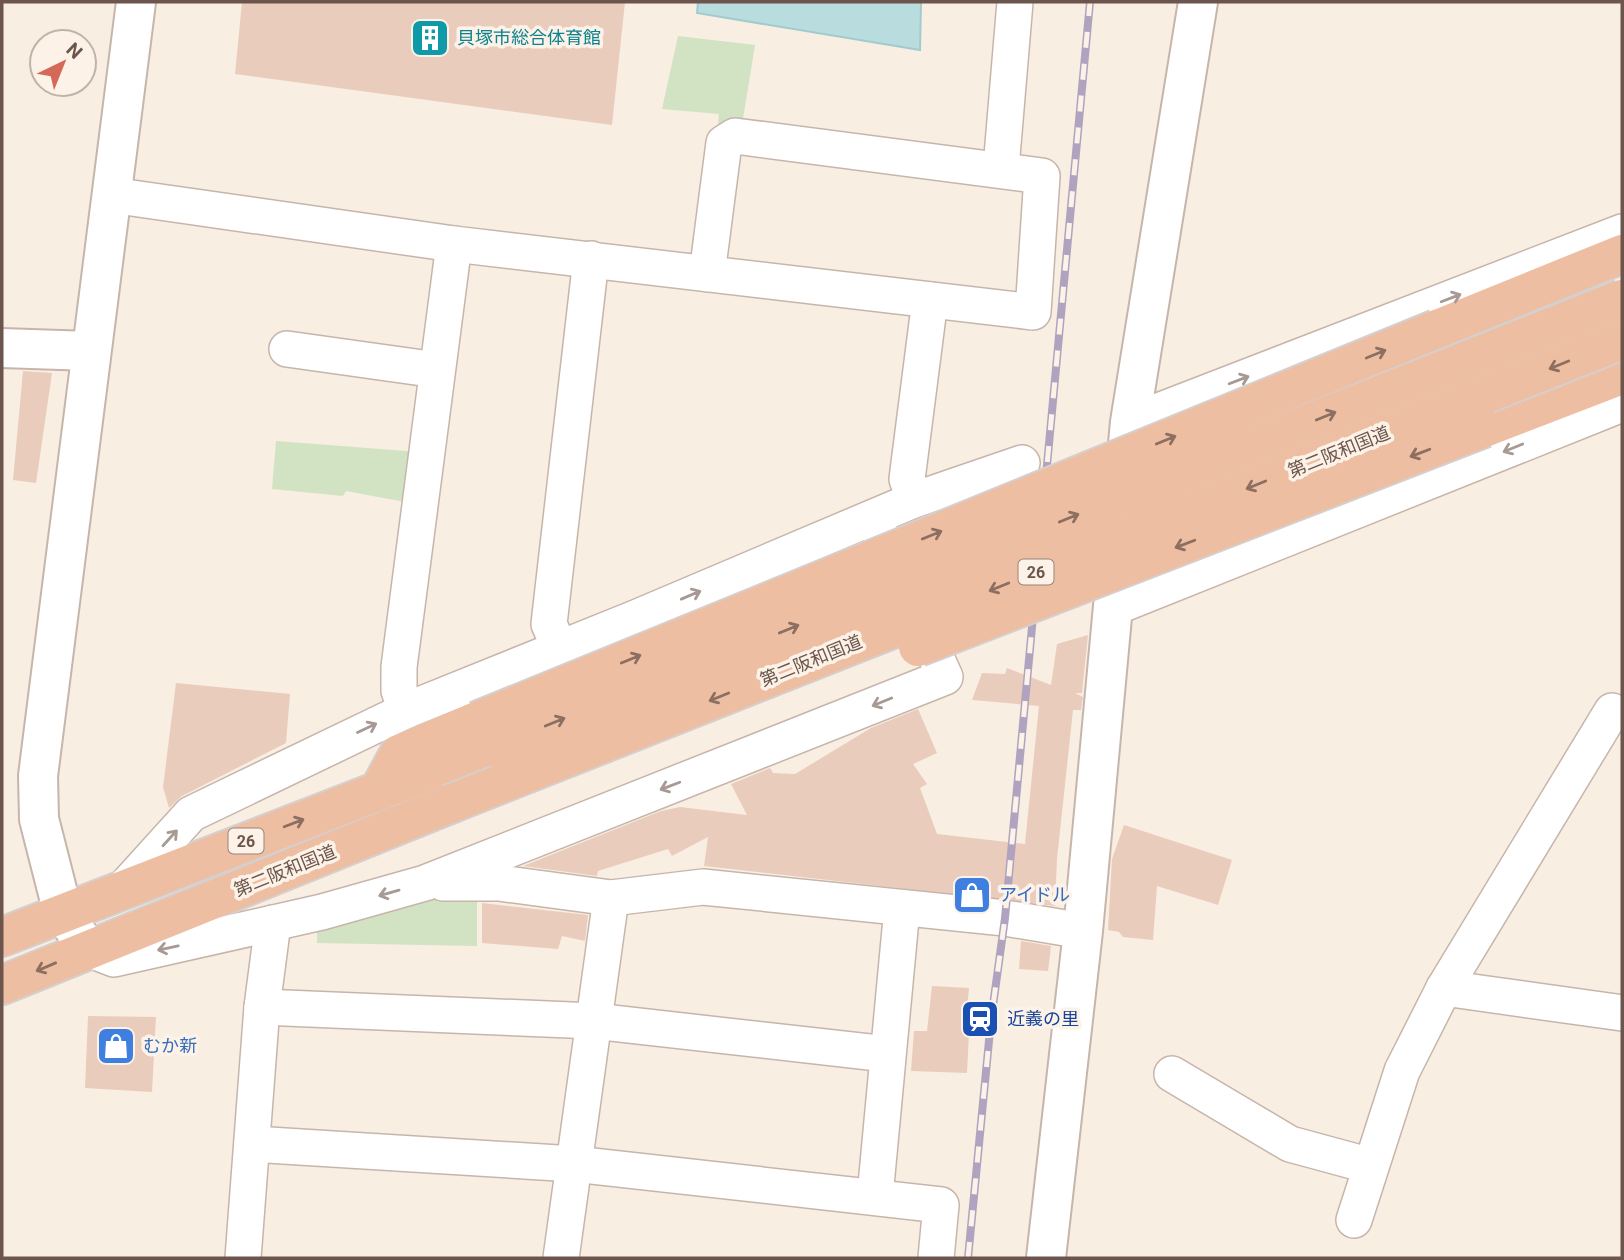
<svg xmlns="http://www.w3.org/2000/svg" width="1624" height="1260" viewBox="0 0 1624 1260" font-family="Roboto,'Noto Sans JP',sans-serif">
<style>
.green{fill:#d2e3c3}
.water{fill:#b9dcde;stroke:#a1cbcf;stroke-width:2}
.building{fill:#eaccbd}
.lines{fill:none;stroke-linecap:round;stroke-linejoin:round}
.minor-casing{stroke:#c7b5ab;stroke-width:38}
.tertiary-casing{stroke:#c7b5ab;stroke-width:42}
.trunk-casing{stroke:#d6cfcd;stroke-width:42}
.minor{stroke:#fff;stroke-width:35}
.tertiary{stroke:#fff;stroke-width:38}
.trunk{stroke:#edbea1;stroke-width:38}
.rail-casing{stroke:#b0a3bf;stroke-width:8}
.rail{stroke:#fcf2e7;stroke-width:5;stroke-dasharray:16;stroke-linecap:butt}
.trunk-bridge-casing{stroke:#d6cfcd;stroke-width:42;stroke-linecap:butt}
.trunk-bridge{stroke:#edbea1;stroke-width:38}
.oneway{stroke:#a79994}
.oneway2{stroke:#8c6f61}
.labels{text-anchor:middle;stroke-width:7;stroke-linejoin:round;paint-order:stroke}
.shield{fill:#fcf2e7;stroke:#97847a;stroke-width:2}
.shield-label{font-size:16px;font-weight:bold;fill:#6c554c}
.culture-label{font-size:18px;fill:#0d838f;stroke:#fcf2e7;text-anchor:start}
.street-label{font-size:18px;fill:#6c554c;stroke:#fcf2e7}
.shop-label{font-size:18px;fill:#366cbe;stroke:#fcf2e7;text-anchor:start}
.transit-label{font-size:18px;fill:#164399;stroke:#fcf2e7;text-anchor:start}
</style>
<rect width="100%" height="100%" fill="#f8eee2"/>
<g class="green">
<polygon points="678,36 755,45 742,125 718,124 719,114 662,109"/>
<polygon points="276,441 420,452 416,504 346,491 343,496 272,489"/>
<polygon points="477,886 477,946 317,943 317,918"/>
</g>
<polygon class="water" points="698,2 921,2 920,50 697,13"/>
<g class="building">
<polygon points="242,2 625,2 612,125 235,74"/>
<polygon points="23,371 52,373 36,483 13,480"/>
<polygon points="1088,635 1082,693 1075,693 1083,697 1081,710 1073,710 1057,859 1055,906 704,866 708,837 672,856 668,849 598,871 597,876 523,866 661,811 680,807 747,815 731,784 770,768 773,773 795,774 871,728 918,709 937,753 913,764 927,784 920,788 937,834 1025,844 1039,706 972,700 982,673 1005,674 1007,668 1051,685 1057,644"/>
<polygon points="176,683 290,694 286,743 182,796 169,808 163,787"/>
<polygon points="1124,825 1232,860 1218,905 1157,886 1153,940 1123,937 1119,932 1108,930 1112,859"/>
<polygon points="482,903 588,915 585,941 562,936 558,949 482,943"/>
<polygon points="1021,941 1051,946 1048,971 1019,969"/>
<polygon points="932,986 969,988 965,1033 969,1033 967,1073 911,1071 914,1031 927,1031"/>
<polygon points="88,1016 156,1017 152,1092 85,1088"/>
</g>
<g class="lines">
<defs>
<g id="minor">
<polyline points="1001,168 1015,2"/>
<polyline points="111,195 454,244 1033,312 1042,176 735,136 724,143 707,274"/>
<polyline points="287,349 437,370"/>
<polyline points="1130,422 1622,232"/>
<polyline points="914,500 907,479 930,300"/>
<polyline points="1113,608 1622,404"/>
<polyline points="560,649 549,624 591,259"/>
<polyline points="407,710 399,691 399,667 454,244"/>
<polyline points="443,883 499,883 611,898 703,887 1005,918 1083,931"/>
<polyline points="124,888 191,814 407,710 633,619 914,500 1022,463"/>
<polyline points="88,949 114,959 322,912 425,883 945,677 873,518"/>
<polyline points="1444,988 1622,1013"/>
<polyline points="262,1007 594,1021 887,1054"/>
<polyline points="1172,1074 1290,1144 1371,1166"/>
<polyline points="252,1144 574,1164 941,1205 936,1258"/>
<polyline points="875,1196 902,908"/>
<polyline points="1354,1220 1402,1071 1444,988 1612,711"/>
<polyline points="243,1258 262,1007 273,923"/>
<polyline points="561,1258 611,898"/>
</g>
<g id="tertiary">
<polyline points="2,348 90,351"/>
<polyline points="88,949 63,913 39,819 38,776 136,2"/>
<polyline points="1046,1258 1083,931 1130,422 1198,2"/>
</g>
<g id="trunk">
<polyline points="1437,329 1622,254"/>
<polyline points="1484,428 1622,375"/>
<polyline points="379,791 399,754 477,721"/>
<polyline points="2,937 492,747"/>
<polyline points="2,985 450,804"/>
</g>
</defs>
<use href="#minor" class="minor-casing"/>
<use href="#tertiary" class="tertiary-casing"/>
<use href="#trunk" class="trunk-casing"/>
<use href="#minor" class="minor"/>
<use href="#tertiary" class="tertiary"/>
<use href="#trunk" class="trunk"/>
<defs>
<polyline id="rail" points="968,1258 991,1020 1005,918 1090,2"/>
</defs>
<use href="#rail" class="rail-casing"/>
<use href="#rail" class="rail"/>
<defs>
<g id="trunk-bridge">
<polyline points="918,647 1484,428"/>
<polyline points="477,721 1437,329"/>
<polyline points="492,747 1622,299"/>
<polyline points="450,804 1622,340"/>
</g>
</defs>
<use href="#trunk-bridge" class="trunk-bridge-casing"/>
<use href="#trunk-bridge" class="trunk-bridge"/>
</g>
<defs><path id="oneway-shaft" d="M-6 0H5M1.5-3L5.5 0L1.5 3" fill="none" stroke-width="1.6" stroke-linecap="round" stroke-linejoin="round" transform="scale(1.75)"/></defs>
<g class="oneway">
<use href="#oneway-shaft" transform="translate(1451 298) rotate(-21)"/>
<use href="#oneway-shaft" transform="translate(1239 380) rotate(-21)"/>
<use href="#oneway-shaft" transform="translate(1513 448) rotate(158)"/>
<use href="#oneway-shaft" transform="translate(691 595) rotate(-23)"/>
<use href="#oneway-shaft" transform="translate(882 702) rotate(158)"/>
<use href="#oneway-shaft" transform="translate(367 728) rotate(-25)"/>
<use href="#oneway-shaft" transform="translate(670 786) rotate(159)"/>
<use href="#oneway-shaft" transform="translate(170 838) rotate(-48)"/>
<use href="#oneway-shaft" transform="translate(389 893) rotate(164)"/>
<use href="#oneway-shaft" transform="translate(168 948) rotate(168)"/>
</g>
<g class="oneway2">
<use href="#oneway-shaft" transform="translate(1376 354) rotate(-22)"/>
<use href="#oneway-shaft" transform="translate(1559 365) rotate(158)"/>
<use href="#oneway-shaft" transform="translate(1326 416) rotate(-22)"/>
<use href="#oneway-shaft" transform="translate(1166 440) rotate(-22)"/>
<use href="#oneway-shaft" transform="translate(1420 453) rotate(159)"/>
<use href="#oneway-shaft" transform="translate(1256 485) rotate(158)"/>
<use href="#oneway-shaft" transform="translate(1069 518) rotate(-22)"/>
<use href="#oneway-shaft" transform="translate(932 535) rotate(-22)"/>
<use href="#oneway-shaft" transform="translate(1185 544) rotate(159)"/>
<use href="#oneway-shaft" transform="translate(999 587) rotate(158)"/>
<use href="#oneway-shaft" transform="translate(789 629) rotate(-22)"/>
<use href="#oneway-shaft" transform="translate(631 659) rotate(-22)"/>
<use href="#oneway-shaft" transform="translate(719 697) rotate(158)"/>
<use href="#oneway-shaft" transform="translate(555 722) rotate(-22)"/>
<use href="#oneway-shaft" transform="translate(294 823) rotate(-21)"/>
<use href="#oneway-shaft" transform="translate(46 967) rotate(157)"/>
</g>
<defs>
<symbol id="building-square" viewBox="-11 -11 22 22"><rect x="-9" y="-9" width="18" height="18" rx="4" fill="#0f9aa8" stroke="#fcf2e7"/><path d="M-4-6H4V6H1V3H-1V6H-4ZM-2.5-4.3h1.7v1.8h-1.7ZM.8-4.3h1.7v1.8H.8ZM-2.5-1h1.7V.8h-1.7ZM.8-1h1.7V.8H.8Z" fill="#fff"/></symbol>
<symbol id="shop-square" viewBox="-11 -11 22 22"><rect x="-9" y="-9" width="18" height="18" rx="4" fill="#3f7fe0" stroke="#fcf2e7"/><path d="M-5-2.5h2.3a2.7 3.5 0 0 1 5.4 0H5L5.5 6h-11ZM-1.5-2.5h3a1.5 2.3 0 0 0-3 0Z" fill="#fff"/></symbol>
<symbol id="station-square" viewBox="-11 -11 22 22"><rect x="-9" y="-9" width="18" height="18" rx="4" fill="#1a4fb4" stroke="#fcf2e7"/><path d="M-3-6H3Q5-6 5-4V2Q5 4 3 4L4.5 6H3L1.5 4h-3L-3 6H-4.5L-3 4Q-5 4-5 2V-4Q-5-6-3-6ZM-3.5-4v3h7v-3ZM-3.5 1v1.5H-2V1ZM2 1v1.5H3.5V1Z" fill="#fff"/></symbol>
</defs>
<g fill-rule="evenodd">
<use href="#building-square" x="408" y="16" width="44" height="44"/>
<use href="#shop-square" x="950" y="873" width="44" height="44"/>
<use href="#station-square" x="958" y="997" width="44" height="44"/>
<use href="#shop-square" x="94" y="1024" width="44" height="44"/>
</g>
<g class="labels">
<g class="shield">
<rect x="1018.5" y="559.5" width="35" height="25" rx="5"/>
<rect x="228.5" y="828.5" width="35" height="25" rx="5"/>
</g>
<g class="shield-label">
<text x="1036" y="578">26</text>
<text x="246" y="847">26</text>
</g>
<g class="culture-label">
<text x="457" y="44">貝塚市総合体育館</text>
</g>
<g class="street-label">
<text transform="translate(1339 452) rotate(-22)" y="6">第二阪和国道</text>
<text transform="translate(811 661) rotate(-22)" y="6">第二阪和国道</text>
<text transform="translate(285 871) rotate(-22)" y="6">第二阪和国道</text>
</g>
<g class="shop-label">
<text x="999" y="901">アイドル</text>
<text x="143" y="1052">むか新</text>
</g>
<g class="transit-label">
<text x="1007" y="1025">近義の里</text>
</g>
</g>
<rect width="1624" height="1260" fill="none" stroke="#6c554c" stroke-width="7"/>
<g transform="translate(63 63) rotate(43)"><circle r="33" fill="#fcf2e7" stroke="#c2b3a9" stroke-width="2"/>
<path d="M0-5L12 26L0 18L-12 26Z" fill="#d36956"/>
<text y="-10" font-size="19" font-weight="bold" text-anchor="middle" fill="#6c554c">N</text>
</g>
</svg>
